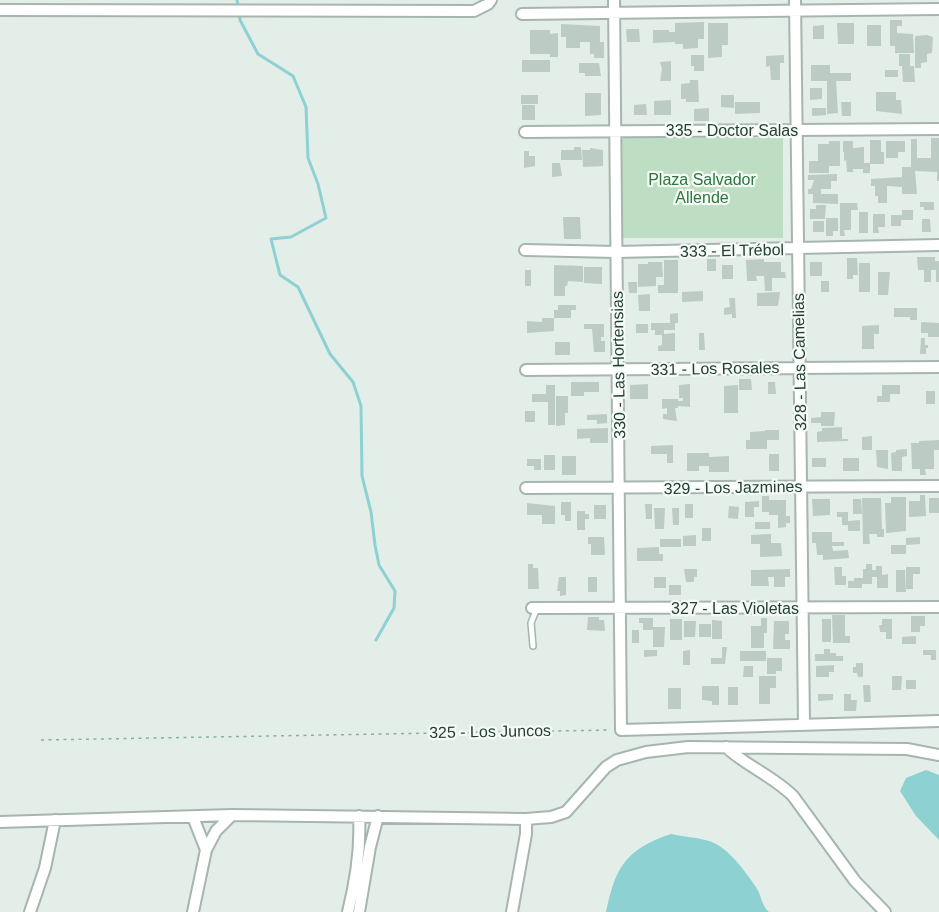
<svg xmlns="http://www.w3.org/2000/svg" width="939" height="912" viewBox="0 0 939 912" font-family="Arial,sans-serif">
<style>
.green{fill:#bddec2}
.water{fill:#8dd1d2}
.lines{fill:none;stroke-linecap:round;stroke-linejoin:round}
.stream{stroke:#8dd1d2;stroke-width:3}
.building{fill:#bccbc4}
.service-casing{stroke:#a6b6ae;stroke-width:8}
.minor-casing{stroke:#a6b6ae;stroke-width:14}
.path{stroke:#85b19d;stroke-width:1.5;stroke-dasharray:3 4.5;stroke-linecap:butt}
.service{stroke:#fff;stroke-width:5}
.minor{stroke:#fff;stroke-width:10}
.labels{text-anchor:middle;stroke-width:4.5;stroke-linejoin:round;paint-order:stroke}
.street-label{font-size:16px;fill:#234034;stroke:#f5faf7}
.park-label{font-size:16px;fill:#2d773f;stroke:#f5faf7}
</style>
<rect width="100%" height="100%" fill="#e4eee8"/>
<!-- green -->
<path class="green" d="M622,138H783V238H621Z"/>
<!-- water -->
<path class="water" d="M926,770L939,775V840L916,816L900,791L906,778Z
M671,834C683,837 697,837 709,841C728,847 745,871 756,887C762,896 761,905 769,912H606C615,867 626,849 671,834Z"/>
<g class="lines">
<!-- stream -->
<path class="stream" d="M237,0L240,20L258,54L293,76L306,107L308,158L318,184L326,218L291,237L271,239L280,275L298,287L330,354L353,382L361,406L362,476L371,512L375,545L379,565L395,591L394,608L376,640"/>
</g>
<!-- building -->
<path class="building" d="M890,20H902V26H897V33L913,34L914,53H895V46H890Z
M704,22V39H698V48L683,49V44H675V42L653,43V30H669V32H675V23Z
M708,23H728V45H722V57L708,58Z
M837,23H854V44H838Z
M561,24L600,26V42H604V58H594V54H590V42H580V48H566V37H561Z
M824,25V39H813V26Z
M867,25H881V46H867Z
M626,29H639L640,42H627Z
M530,30H550V34L558,33V57H550V54H530Z
M927,35L933,37L932,53L927,54V62L921,63V68H915V36Z
M899,54H910V66H914L915,82H903L902,66H899Z
M691,55H704V71H694V66H691Z
M784,55V63H780V80H771L770,66L766,67V56Z
M522,60H550V72H522Z
M671,61V81H660L662,69L660,62Z
M579,63H599L601,76H585V73H579Z
M811,65H830V73H851V81H836L838,113L827,114V81H811Z
M885,70H898V77H885Z
M690,80H698L699,102H686V99H681V84L690,83Z
M810,88H822V99L810,100Z
M876,92H896V100H901L902,114L876,111Z
M585,93H601V115L585,116Z
M521,95H538V104H521Z
M721,95H734V108L721,107Z
M671,100V115H654V101Z
M735,102H760V113L735,114Z
M841,102H851V116H842Z
M646,104L647,115H634V105Z
M522,105H535V120H522Z
M709,108V121H694V109Z
M812,108H826V115L812,116Z
M931,138H939V181H937V172L915,171L917,194H902V187L887,186V203H878V196H875V186H871V179L902,177V167H911V139H917V158H931Z
M870,140H881V152H884V164H870Z
M829,141H840V166H829V173H809V161H818V144H829Z
M843,141H853V148L864,147V163H870V173H863V169H853V172H847L846,160L844,161V152H843Z
M886,141H905V152H898V158H886Z
M574,147H581L582,160H561V150H574Z
M590,148L603,150V166L583,167L582,150H590Z
M524,151H529V156H535V166L524,168Z
M552,163H560L562,176L552,177Z
M837,174V181H831V189H821V194H838V204L813,203V194H808V189H811L814,180H808V175Z
M920,202H934V210H924V207H920Z
M840,203H857L858,210H851V230H844L845,236H840Z
M816,205H826L825,219H810V209H816Z
M902,210H913V220H901V226H891V215H902Z
M859,212H868V233H859Z
M873,214H885V227H878L879,233H873Z
M563,217H580L581,239H564Z
M826,218H838V231H833V236H826Z
M922,219H930L931,232H922Z
M813,221H824V232H813Z
M917,257H935V261H939V282H936V270H931V282H924V270H918Z
M847,258H857L858,275H853V279H847Z
M707,259H716V271H707Z
M764,259V262H781V272H785L786,278H772V291H765L764,276H756L757,281H747L746,260Z
M664,260H678V293H658V285H664Z
M648,262H662L663,277H656V286L638,287V264H648Z
M810,262H822V276H810Z
M859,263H870V292H859Z
M554,265L583,266V282L568,281L567,286H565V296H554Z
M722,265H733V279H722Z
M584,267H602V284L584,283Z
M525,270H531V286H525Z
M878,272H890L888,295H878Z
M821,281H829V292H821Z
M628,282H637V293H629Z
M703,291V301L682,302V292Z
M780,292L778,306H757V293Z
M650,294V311H639L638,295Z
M729,298H735L736,318H732V314L724,315V308L730,307Z
M558,305H576V310H571V318H554V310H558Z
M894,308H917V320H910V317H894Z
M678,313V323H675V330H664V334L675,333V351H658V346L662,345V335H655V330H651V323H670V314Z
M542,318H554V331L527,333V321L542,322Z
M921,322L939,323V337H928V333H921Z
M584,324H604V337H601V341H605V352H594L592,329H584Z
M636,324H648V333H636Z
M879,325V334H874V349H862V326Z
M699,333H704L705,350H699Z
M921,338H925V345H928V348H926V354H920Z
M555,342H570V355H555Z
M739,379H751L752,390H739Z
M571,382H599V392H584V396H571Z
M768,382H775L776,394H768Z
M648,384V399H630V385Z
M690,384V407L678,406V408H675L677,421L663,419V414H667V408L662,409V399H678V401H683V398H679V385Z
M546,385H555V425H548V402H532V394H546Z
M738,385V413H724V386Z
M882,385H900V394H890V402H877V396H882Z
M926,391H935V404H926Z
M556,396H568V413H565V425L556,426Z
M525,411H535V422H525Z
M821,412H835L834,426H821V423H811V418L821,417Z
M607,414V423L597,424V420H587V415Z
M842,427V439H848V441L817,442V432L822,431V428Z
M608,428V443H590V438L577,439V429Z
M765,430H779V440H767V449H746V440H750V432L765,431Z
M872,436V450H862V437Z
M939,440V450H934V469H925L926,475H920V469H912L911,443H919V441Z
M673,445V463H667V454H651V446Z
M907,449V456L902,457V471H892L891,453L896,452V450Z
M876,450H888V469L877,467Z
M687,453H709V457L729,456V472H709V466H699V471H687Z
M769,454H779V471H769Z
M544,455H555V470H544Z
M562,456H576V475H562Z
M812,458H826V467H812Z
M843,458H859V471H843Z
M527,459H541V470H534V466H527Z
M920,495H925L926,516L909,517V501H920Z
M762,496H769V500H786V516H790V523H786V527L778,528V515H769V512H762Z
M891,497H906V531L886,533L885,503H891Z
M862,498H881L882,529H884V537H877V534H869L870,544H863Z
M929,498H939V513H929Z
M812,499H830V515L813,516Z
M853,499H861L862,514H853Z
M759,501V507H754V517H745V502Z
M561,502H571V521H565V515H561Z
M527,503L555,506V524H542V515H527Z
M645,504H652V519H646Z
M685,504H693V518H685Z
M594,505H606V519H594Z
M729,506L739,507L738,519L728,518Z
M654,508H665L664,529H655Z
M672,508H679V525H673Z
M577,511H585V514H589V519H585V530H577Z
M837,512H848V521L860,520V531H848V525H842V517H837Z
M755,522H770V529H755Z
M702,528H711V541H702Z
M812,532H832V542H844V546H832L833,551L848,550L849,558L823,560V555H817L816,543H812Z
M771,534V543H781L782,556L760,557V544H751V535Z
M696,535V546H683V536Z
M588,537H604L605,555H591V544H588Z
M920,537V544L906,545V538Z
M660,539H681V547H660Z
M891,545H906V554H891Z
M659,547V554H663V561H637V548Z
M528,564H533V568H538L539,589H528Z
M866,564H872V570H876V566H882V575L888,574V588H877V577H872V584H862V588H848V581H854V578H863V569H866Z
M834,567H842V576H846V585H835Z
M906,567H920V574H913V589H906Z
M684,569H697V577H694V582H686Z
M790,569V577H785V587H774V577H768L769,586H751V570Z
M896,570H905L906,592H896Z
M559,577H566V595L560,596V591H557Z
M588,577H597V592H588Z
M654,577H666V588H654Z
M669,585H681V595H669Z
M832,615H845V636H850V643H833Z
M911,616H925V626H920V632H911Z
M588,617H599V620H604L605,631L587,630Z
M639,618H653V627H665L664,647H653V630H643V623H639Z
M761,618H767V633H764V648H751V626H761Z
M670,619H682V640H670Z
M822,619H831V642H822Z
M882,619H892V639H886V632H880L879,625H882Z
M712,620L722,621V639H712Z
M684,621H696L695,637H684Z
M774,621H789V634H785V640H790V649H773Z
M699,624H711V637H699Z
M632,630H639V643H632Z
M916,636V644H902V637Z
M722,647H727L725,664H711V658H722Z
M824,649H830V653H836V656H843V661H815V654H824Z
M644,650H657V656L644,657Z
M690,650V665H683V651Z
M923,650H936V660H931V655H923Z
M740,651H766V661H740Z
M767,658H782V671H776V674H767Z
M856,663H863V677H858L857,673H853V667H856Z
M834,665V672H829V677H816V666Z
M744,666H753V677H743Z
M759,676H776V688H770V704H759Z
M892,676H902L901,690H892Z
M906,680H916V689H906Z
M863,685H870L871,702H864Z
M702,686H719V705H712V701L702,700Z
M728,687H738V705H728Z
M668,688H681V709H668Z
M818,694H833V700L818,701Z
M844,694H851V700H857L856,711H844Z"/>
<g class="lines">
<defs>
<path id="service" d="M533,646L531,623L537,608"/>
<path id="minor" d="M614,0L621,730L939,721
M795,0L804,723
M0,10L474,11L488,4L491,0
M522,14L939,9
M525,132L939,129
M525,250L616,252L939,245
M526,370L939,367
M526,488L939,486
M532,608L939,607
M726,747C746,766 773,776 793,796L855,881L885,912
M193,817L206,850L216,831L232,815
M0,822L232,815L526,819L551,817L566,812L606,767L617,760L646,752L688,747L907,749L939,755
M30,912L45,868L55,820
M193,912L206,850
M348,912C356,880 361,850 359,816
M359,912L370,847L378,816
M512,912L526,834V819"/>
</defs>
<!-- service casing -->
<use href="#service" class="service-casing"/>
<!-- minor casing -->
<use href="#minor" class="minor-casing"/>
<!-- path -->
<path class="path" d="M41,740L610,730"/>
<!-- service -->
<use href="#service" class="service"/>
<!-- minor -->
<use href="#minor" class="minor"/>
</g>
<g class="labels">
<!-- street labels -->
<g class="street-label">
<text x="732" y="136">335 - Doctor Salas</text>
<text transform="translate(732 250) rotate(-1)" y="6">333 - El Trébol</text>
<text transform="translate(799 362) rotate(-91)" y="6">328 - Las Camelias</text>
<text transform="translate(618 365) rotate(-91)" y="6">330 - Las Hortensias</text>
<text transform="translate(715 368) rotate(-1)" y="6">331 - Los Rosales</text>
<text transform="translate(733 487) rotate(-1)" y="6">329 - Los Jazmines</text>
<text x="735" y="614">327 - Las Violetas</text>
<text transform="translate(490 731) rotate(-1)" y="6">325 - Los Juncos</text>
</g>
<!-- park labels -->
<g class="park-label">
<text x="702" y="185">Plaza Salvador<tspan x="702" dy="18">Allende</tspan></text>
</g>
</g>
</svg>
